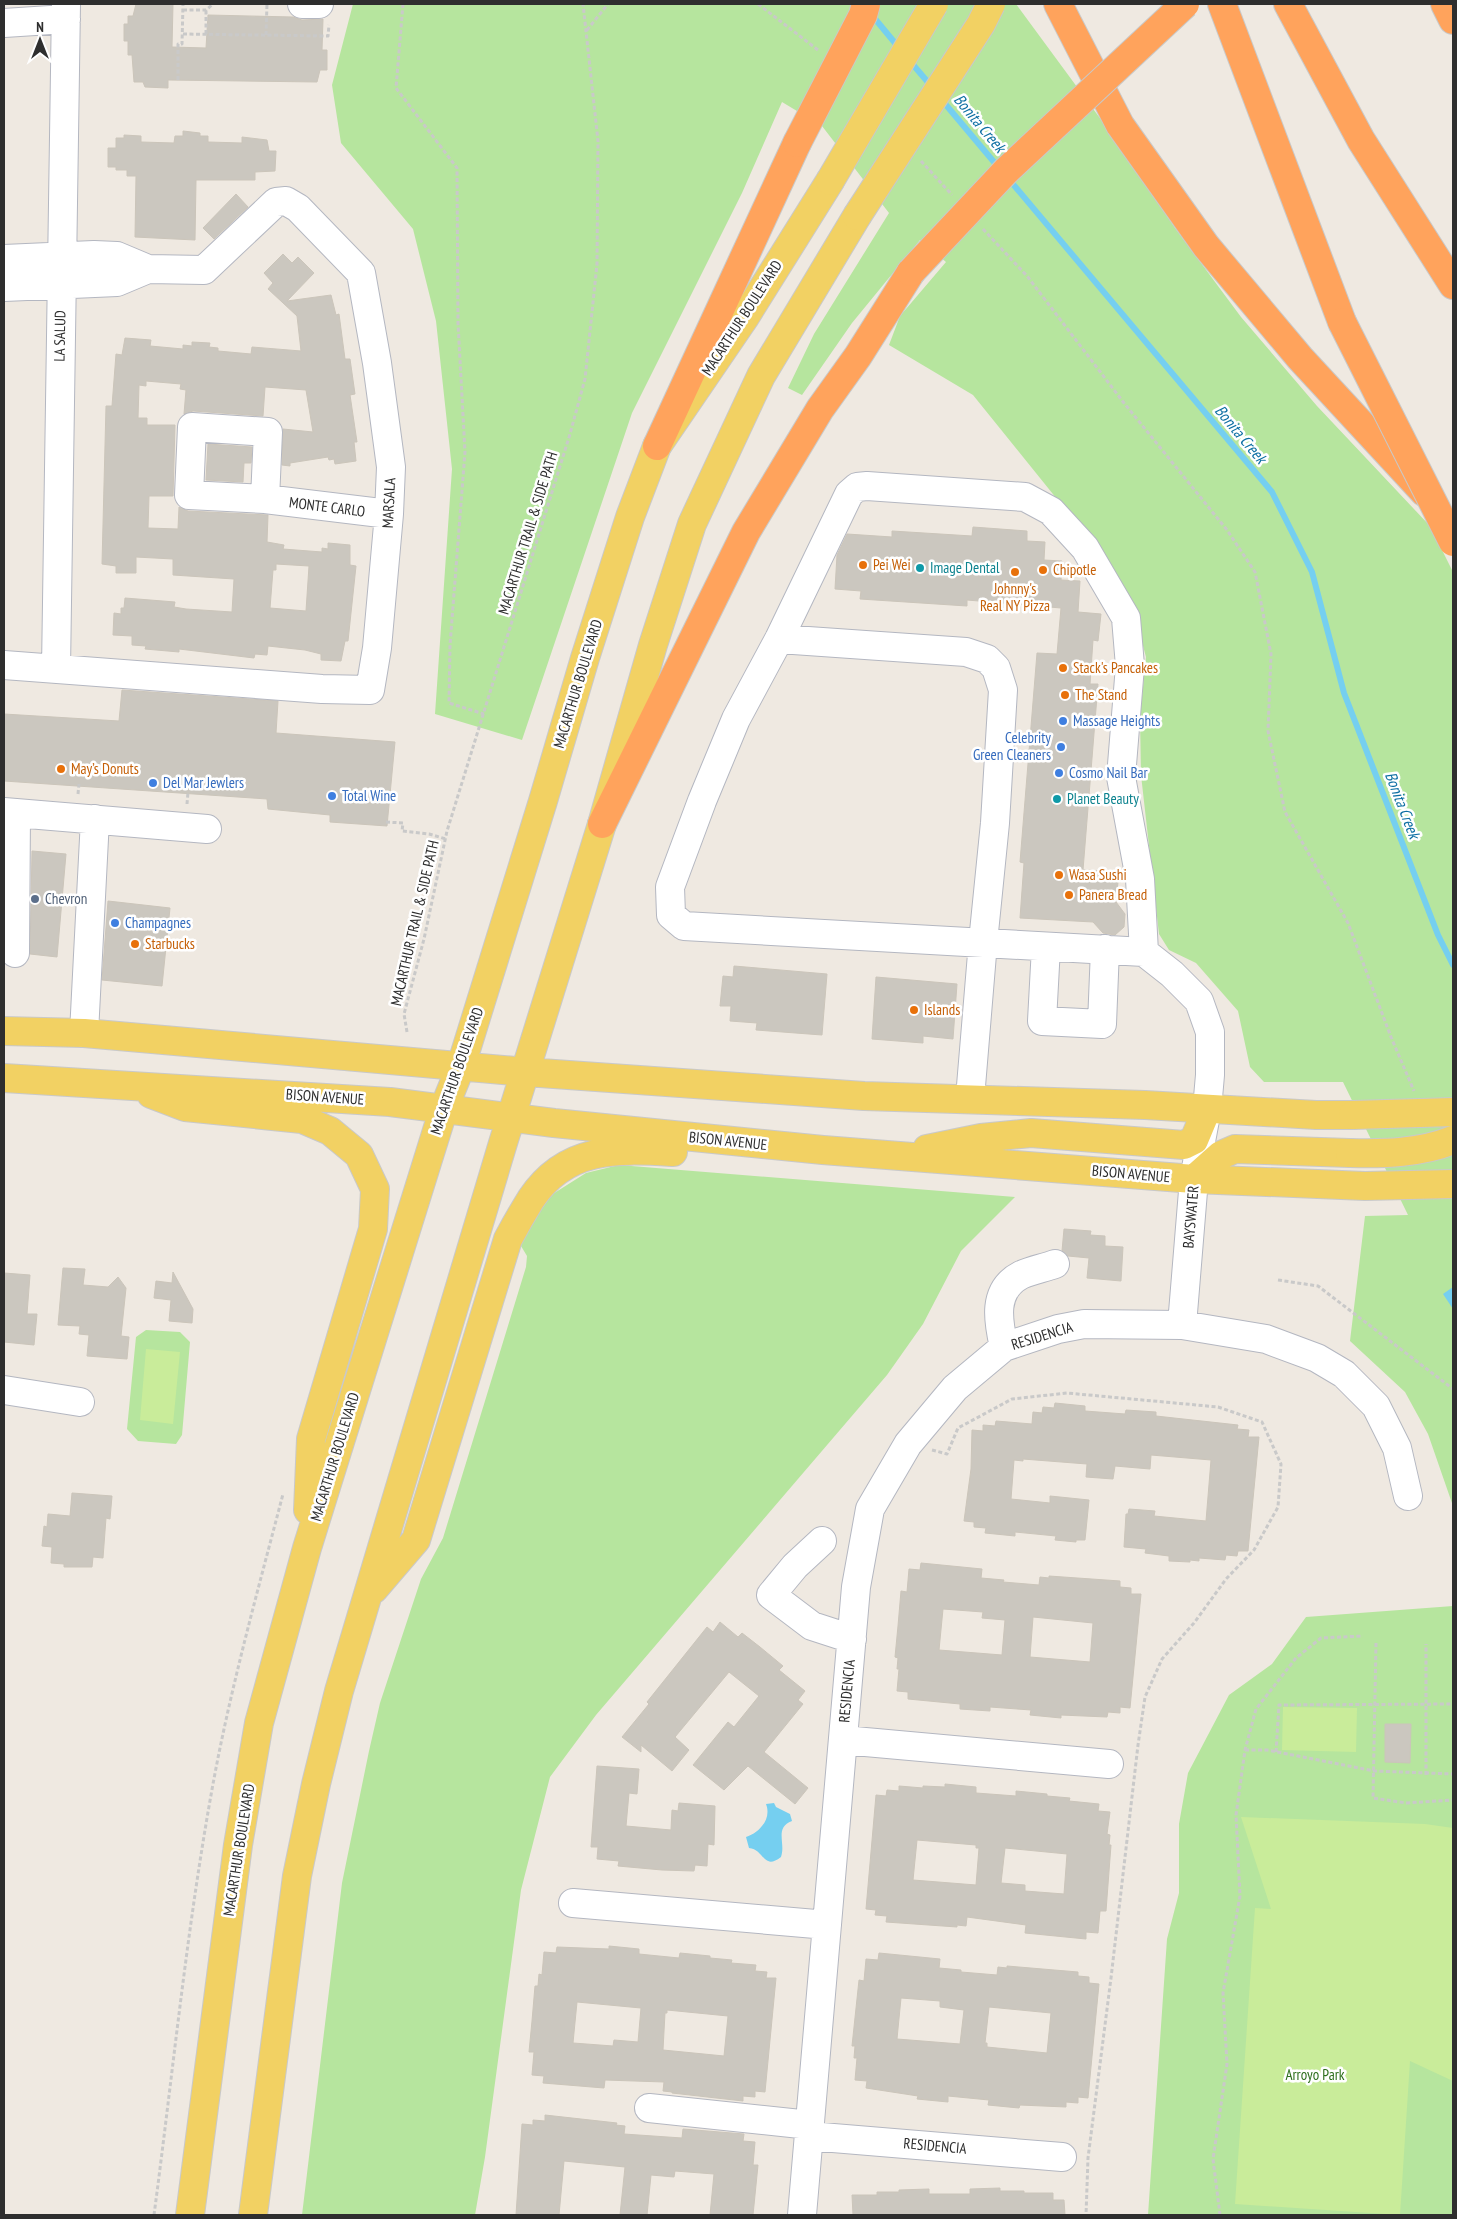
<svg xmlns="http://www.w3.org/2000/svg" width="1457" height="2219" viewBox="0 0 1457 2219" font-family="'PT Sans Narrow',sans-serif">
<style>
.green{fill:#b6e59e}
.pitch{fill:#c9ec9a}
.water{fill:#75cff0}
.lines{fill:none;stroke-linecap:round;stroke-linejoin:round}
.stream{stroke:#75cff0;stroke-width:6}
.building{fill:#cbc7bf;stroke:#cbc5ba;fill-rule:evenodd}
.minor-casing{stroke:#b4b7c1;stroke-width:30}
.major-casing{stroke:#c9c9c9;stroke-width:30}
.highway-casing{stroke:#c9c9c9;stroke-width:30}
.path{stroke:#c9c9c9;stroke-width:3;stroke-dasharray:4 2.5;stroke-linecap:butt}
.minor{stroke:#fff;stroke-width:28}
.major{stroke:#f2d163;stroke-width:28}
.highway{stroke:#ffa35c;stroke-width:28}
.major-bridge-casing{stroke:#c9c9c9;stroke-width:30;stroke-linecap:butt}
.highway-bridge-casing{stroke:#c9c9c9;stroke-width:30;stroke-linecap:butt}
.major-bridge{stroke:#f2d163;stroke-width:28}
.highway-bridge{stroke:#ffa35c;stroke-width:28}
.food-dot{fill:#e8710a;stroke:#fff;stroke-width:2}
.culture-dot{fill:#0f9aa8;stroke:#fff;stroke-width:2}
.shop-dot{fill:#3f7fe0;stroke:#fff;stroke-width:2}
.service-dot{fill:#5c6f8a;stroke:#fff;stroke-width:2}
.labels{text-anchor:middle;stroke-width:5;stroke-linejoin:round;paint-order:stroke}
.street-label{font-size:15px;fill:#2e2e2e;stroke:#fff}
.food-label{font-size:15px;fill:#c56008;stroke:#fff;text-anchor:start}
.culture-label{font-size:15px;fill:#0d838f;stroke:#fff;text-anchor:start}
.shop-label{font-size:15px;fill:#366cbe;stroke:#fff;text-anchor:start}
.service-label{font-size:15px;fill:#4e5e75;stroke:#fff;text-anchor:start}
.park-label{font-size:15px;fill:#2c6e1b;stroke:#fff}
.water-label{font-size:16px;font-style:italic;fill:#0d6fa3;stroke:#fff}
</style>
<rect width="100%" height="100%" fill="#efe9e1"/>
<!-- green -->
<path class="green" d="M353,4H1016L1116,140L1175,228L1241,317L1317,406L1430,526L1453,572V1506L1428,1434L1405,1392L1350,1341L1365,1216L1408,1215L1343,1082H1264L1250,1067L1238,1011L1196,963L1169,950L1159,934L1141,775L1140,717L1146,657L1135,616L1090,540L973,395L889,345L900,316L946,262L920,240L852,323L802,395L788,388L814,334L889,213L822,126L782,102L742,193L632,413L522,740L435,714L452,469L436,321L413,229L341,143L332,85Z
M619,1165L1015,1197L961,1251L923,1324L887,1375L596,1715L550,1777L521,1890L485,2157L475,2215H302L342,1883L369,1751L380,1703L421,1579L443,1538L526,1267L527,1256L521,1246L531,1220L548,1197L586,1173Z
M146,1330L180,1332L190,1342L182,1435L176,1444L138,1441L127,1429L136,1337Z
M1453,1606V2215H1148L1167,1939L1179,1893V1824L1188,1773L1229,1695L1272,1664L1306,1617Z"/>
<!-- pitch -->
<path class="pitch" d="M146,1349L180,1352L173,1424L140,1420Z
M1283,1707L1357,1708L1356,1752L1282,1750Z
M1241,1817L1425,1824L1453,1828V2081L1410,2061L1400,2215L1235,2204L1255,1908L1271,1909Z"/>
<!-- water -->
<path class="water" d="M1453,1287V1309L1443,1294Z
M774,1803L776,1807L790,1814L792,1821C774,1828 786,1843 781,1857C763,1871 764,1849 749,1848L746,1837C759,1833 772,1819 766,1804Z"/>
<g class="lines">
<!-- stream -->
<path class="stream" d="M871,14L900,49
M909,60L932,87
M941,99L999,168
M1007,177L1272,492L1312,572L1344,693L1438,935L1453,965"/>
</g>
<!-- building -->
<path class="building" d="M136,4H173L172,47L206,48L208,15L293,17L302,20L323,19L322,50H327V70H320L317,82L168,80V88L145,87L143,82H134L132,55H128V41H124V24H128V16H133Z
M183,131L200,133V136H208V142L242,143V137L267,140L269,151H276L275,171L255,172V180H196L195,240L135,237L136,176H127V170H116V167H108V148H116V138H124V135L141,136V142L174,143L175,136H183Z
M236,194L248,207L214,239L203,228Z
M283,254L292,263L298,257L314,273L287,301L331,295L336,315L339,314L345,359H350L355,394L350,395L357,442H354L356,461L335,464L334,459L329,460L328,457L290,463V466L282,465L283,429L313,432L306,390L265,387L263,416L193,411L184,414L186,390L180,389L181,384L146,381V386L139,385L138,418H147V425H175L173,496H149L148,528L178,529L179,507L188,511L268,515L267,542L284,545L283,549L322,552V548L328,549V543L350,545V565L356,566L348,641H345L341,661L321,660V654L305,650L268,646L267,655L255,654L254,658L179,649V652L145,649L146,646L132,645V636L113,635L114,613L121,614V608H124L125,598L175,602L174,607L186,609L232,612L234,579L173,575V559L136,557V573H116V566L102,564L106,406H112L116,354L122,355L125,338L151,340L150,346L183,349V345L192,346V342L210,343L209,347L218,348V351L251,354L252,347L301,351L297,316L268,289L273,283L264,273ZM276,564L309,566L306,611L270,608L273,570H276Z
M208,444L252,447L251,463H244L243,482L206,480Z
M973,527L1027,531V541L1045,542L1044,560L1062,561L1061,580L1080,581L1078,612L1101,614L1098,641L1093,640L1090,684H1098L1083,870L1119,872L1116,902L1125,914L1124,927L1115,935L1103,933L1093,922L1020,918L1024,863L1020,862L1037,653L1057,654L1061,608L967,600V606L860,599L861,591L835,589L837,555L847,534L892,537V531L972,536Z
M122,690L278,701L276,733L395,742L387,826L330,822V815L268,809L267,799L4,781V714L119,721Z
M32,851L66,854L57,957L30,954Z
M108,901L170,908L162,986L102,980Z
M734,966L827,974L822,1035L756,1030L757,1023L730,1021L731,1006H720L723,976L733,977Z
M876,977L957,984L953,1039L923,1036V1043L872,1039Z
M1064,1229L1091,1231L1090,1235L1105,1236V1246L1123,1247L1121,1281L1087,1278L1089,1258L1068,1256L1062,1251Z
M63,1268L85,1269L83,1285L108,1287L118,1277L126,1288L121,1336L129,1337L127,1359L87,1356L89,1335L79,1334L80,1326L58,1325Z
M173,1272L193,1309L192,1323L169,1321L171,1300L154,1298L156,1281L172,1283Z
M4,1273L30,1275L27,1314H37L34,1345L4,1342Z
M1055,1403L1085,1406V1411L1125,1414L1126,1410L1156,1412V1416L1238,1425L1237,1429L1249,1430L1248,1437H1259L1248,1551H1238L1237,1556L1226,1555L1225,1560L1199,1558V1561L1190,1560V1562L1169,1561V1556L1145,1553L1146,1549L1124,1547L1126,1514H1128L1129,1509L1155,1511L1154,1516L1206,1521L1211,1460L1151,1455L1150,1469L1115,1466L1113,1479L1086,1477L1087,1464L1023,1459V1461L1014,1460L1011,1499L1050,1503V1496L1089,1500L1085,1540H1076V1542L1055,1540L1056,1536L1015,1532V1536L985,1533L986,1528L974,1527V1522L964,1521L971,1469L972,1430L983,1431V1425L995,1426L996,1421L1032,1424L1033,1412L1042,1413L1043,1407L1054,1408Z
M72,1493L112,1496L110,1519L106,1518L103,1558L93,1557L92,1567H64V1564L51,1563L52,1547L42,1546L44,1526L47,1527L48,1514L70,1516Z
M921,1563L982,1569L981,1578L1004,1580L1003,1582L1039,1585L1040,1577L1049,1578V1576L1120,1581V1587L1131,1588V1594H1141L1130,1708L1120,1707V1713L1108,1712L1107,1717L1061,1715V1718L1030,1715L1031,1710L990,1707V1711L960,1709V1704L908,1699V1692L897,1691L899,1669H897L898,1658L895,1657L898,1626L901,1591L907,1592L909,1569L920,1570ZM943,1609L983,1612L982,1618L1005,1620L1002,1655L939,1650ZM1033,1617L1093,1623L1090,1662L1030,1657Z
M720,1622L738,1637L742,1633L760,1647L783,1666L779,1670L805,1691L798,1700L803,1704L764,1752L808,1788L795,1804L748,1766L724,1790L693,1765L728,1722L734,1727L759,1696L729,1672L675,1737L689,1750L672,1771L641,1745V1752L622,1737L649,1704L647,1702L707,1627L713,1632Z
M1385,1724H1411L1410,1763L1385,1762Z
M597,1766L639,1769L637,1794L629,1793L626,1826L671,1830L672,1810L678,1811L679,1803L715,1806L714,1845L708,1844L707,1866L695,1865L694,1871L662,1870L618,1866L619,1861L597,1859L598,1847H591Z
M945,1784L976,1787V1793L1016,1796V1791L1047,1794V1796L1070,1798L1069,1801L1099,1804L1098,1811L1110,1812L1107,1834L1110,1835L1109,1845H1111L1106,1911H1100L1098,1933L1086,1932V1939L1025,1933L1026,1925L967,1917L966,1926L957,1925V1927L886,1922L887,1916L875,1915L876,1910L866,1909L876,1795L886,1796L887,1790L899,1791V1786L923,1788V1786L945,1787ZM917,1840L976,1845V1848H979L976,1885L913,1880ZM1005,1848L1067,1854L1064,1894L1025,1891V1885L1001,1883Z
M609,1946L639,1949V1954L679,1958L680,1953L710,1956V1958L732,1960L731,1963L756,1965L755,1971L767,1972L766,1978H776L765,2092L755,2091V2097L743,2096V2101L672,2093V2092L663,2091L664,2082L605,2080L604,2088L543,2083L544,2076L532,2075L534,2052H529L532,2021L535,1986H538L539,1974L542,1975L544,1952L556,1953L557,1947L609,1949ZM577,2002L641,2008L638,2042L614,2040L613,2046L573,2043ZM667,2010L728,2016L724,2056L663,2050L665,2013H667Z
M879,1953L940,1959L939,1968L961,1970V1972L997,1975L998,1967L1007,1968V1966L1078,1972V1976L1089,1977V1983L1099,1984L1088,2098L1078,2097V2103L1066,2102V2107L1020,2105L1019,2108L988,2105L989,2100L948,2096V2102L917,2099L918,2096L866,2088L867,2081L855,2080L857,2058H854L855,2046H852L859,1980L864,1981L866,1959L878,1960ZM901,1998L940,2001V2007L964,2010L960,2044L897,2039ZM989,2007L1051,2013L1047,2053L987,2047V2043H985Z
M545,2115L617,2123L616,2125L625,2126L624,2134L682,2138L683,2129L744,2134L743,2141L755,2142L753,2165H758L753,2215H710L714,2174L675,2171L674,2177L651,2175L647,2215H620L625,2167L564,2161L559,2215H516L522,2124L533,2125V2120L545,2121Z
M1000,2188V2191H1024V2193H1053V2200H1064L1065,2215H853L852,2195H877V2192H899V2190L929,2189V2194H970V2189Z"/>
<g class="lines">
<defs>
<path id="minor" d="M302,4H319
M4,23L66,19
M4,259L94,255L117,256L148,269L204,270L276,202L286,201L298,208L361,273L377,363L391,467L389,514L377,648L370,690L322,689L4,665
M4,287L117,282L148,269
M265,499L268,432L192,427L189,495L265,499L389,514
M779,639L966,652L987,659L996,668L1003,690L995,823L983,942L970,1098
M56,669L66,4
M4,812L207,829
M1046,947L1042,1021L1102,1024L1105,949
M1144,952L684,926L671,915L670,887L702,801L736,719L779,639L849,494L857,487L867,486L1025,497L1051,511L1085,548L1126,618L1130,666L1121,777L1140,879L1144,952L1172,974L1199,1001L1210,1032V1075L1207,1109L1194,1179L1182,1325
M15,953L16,813
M84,1033L95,819
M1004,1347C998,1321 992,1290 1021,1275C1031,1270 1044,1268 1055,1264
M4,1390L80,1402
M822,1541L795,1566L771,1595L812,1626L852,1639
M843,1740L1109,1764
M573,1903L827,1925
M649,2108L810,2125
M809,2136L1062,2157
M802,2215L856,1587L870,1509L908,1444L955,1388L1004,1347L1058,1329L1084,1324L1182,1325L1266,1339L1317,1358L1344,1374L1376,1406L1397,1448L1408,1496"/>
<path id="major" d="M4,1031L84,1033L526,1072L864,1096L1145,1105L1316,1115H1353
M4,1078L390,1102L554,1123L823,1150L1194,1179L1365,1186L1453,1184
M151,1094L185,1107L302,1119L330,1131L359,1155L375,1189L373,1229L311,1439L308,1510
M927,1149L981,1138L1031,1133L1184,1145L1194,1140L1207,1109
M1194,1179L1221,1155L1235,1149L1350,1153
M374,1589L416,1540L508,1239C515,1226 523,1212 531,1199C566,1146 617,1149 673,1152
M190,2215L238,1845L259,1723L307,1548L444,1108L461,1066L543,801L585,658L630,517L657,446L745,317L830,181
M253,2215L297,1876L316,1784L339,1691L503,1143L602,824L653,645L692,524L761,376L857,216"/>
<path id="highway" d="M1058,4L1120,125L1206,246L1300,358L1424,492
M1222,4L1342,322
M1288,4L1361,140L1453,285
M1445,4L1453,20
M657,446L797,143
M602,824L746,532L820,409L858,356L911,272"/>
</defs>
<!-- minor casing -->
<use href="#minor" class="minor-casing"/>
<!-- major casing -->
<use href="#major" class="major-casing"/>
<!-- highway casing -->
<use href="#highway" class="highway-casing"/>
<!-- path -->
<path class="path" d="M403,4L396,88L457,168L458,323L465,452L450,645L449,703L484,714
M758,4L818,50
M183,10H206L213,4
M587,30L608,4
M183,34L328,36L329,25
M206,34V10
M266,35L267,4
M178,80V44H182L183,4
M921,161L952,195
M983,229L1027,276L1124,403L1227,530L1255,572L1271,654L1268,731L1285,812L1348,923L1391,1037L1414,1091
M78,794L79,784
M187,804L188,792
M386,822L403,823L402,831L429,834L446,839
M407,1032L404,1014L424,939L447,831L570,434L585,379L597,264L598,141L583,4
M1278,1280L1318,1286L1453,1389
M932,1450L947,1454L958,1428L1012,1399L1067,1393L1218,1407L1262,1422L1281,1464L1278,1507L1254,1550L1226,1579L1194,1623L1162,1659L1145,1697L1138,1745L1111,1978L1088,2158L1086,2215
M1376,1643L1373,1798L1406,1803L1453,1800
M1245,1750H1267L1374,1771L1453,1774
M1276,1752L1279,1705L1453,1704
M1426,1775V1644
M154,2215C173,2072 187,1926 213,1784C231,1686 258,1590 283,1494
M1220,2215L1213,2159L1227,2064L1223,1993L1240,1896L1236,1815L1245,1750L1256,1709L1296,1658L1321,1638L1363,1636"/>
<!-- minor -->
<use href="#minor" class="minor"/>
<!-- major -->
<use href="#major" class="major"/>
<!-- highway -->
<use href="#highway" class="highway"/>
<defs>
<path id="major-bridge" d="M830,181L934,4
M857,216L981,24L991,4
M1353,1115L1453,1112
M1350,1153C1384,1154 1421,1153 1453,1140"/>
<path id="highway-bridge" d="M797,143L863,15L866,4
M911,272L1006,171L1185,4
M1342,322L1453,542"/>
</defs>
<!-- major-bridge casing -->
<use href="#major-bridge" class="major-bridge-casing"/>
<!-- highway-bridge casing -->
<use href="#highway-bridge" class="highway-bridge-casing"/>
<!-- major-bridge -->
<use href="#major-bridge" class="major-bridge"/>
<!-- highway-bridge -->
<use href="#highway-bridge" class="highway-bridge"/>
</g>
<!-- markers -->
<g class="food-dot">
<circle cx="863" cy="565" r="5"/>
<circle cx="1043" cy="570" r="5"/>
<circle cx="1015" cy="572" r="5"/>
<circle cx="1063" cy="668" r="5"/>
<circle cx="1065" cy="695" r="5"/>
<circle cx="61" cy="769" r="5"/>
<circle cx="1059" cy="875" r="5"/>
<circle cx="1069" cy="895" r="5"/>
<circle cx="135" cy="944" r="5"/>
<circle cx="914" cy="1010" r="5"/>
</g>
<g class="culture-dot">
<circle cx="920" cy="568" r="5"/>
<circle cx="1057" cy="799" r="5"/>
</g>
<g class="shop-dot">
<circle cx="1063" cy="721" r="5"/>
<circle cx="1061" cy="747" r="5"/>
<circle cx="1059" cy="773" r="5"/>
<circle cx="153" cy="783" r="5"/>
<circle cx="332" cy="796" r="5"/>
<circle cx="115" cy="923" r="5"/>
</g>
<circle class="service-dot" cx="35" cy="899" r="5"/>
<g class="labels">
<!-- street labels -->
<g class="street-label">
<text transform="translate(742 318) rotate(-57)" y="5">MACARTHUR BOULEVARD</text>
<text transform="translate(60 336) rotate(-89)" y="5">LA SALUD</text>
<text transform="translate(389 503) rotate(-87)" y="5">MARSALA</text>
<text transform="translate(327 507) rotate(7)" y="5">MONTE CARLO</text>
<text transform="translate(528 533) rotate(-73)" y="5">MACARTHUR TRAIL &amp; SIDE PATH</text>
<text transform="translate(578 684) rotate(-73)" y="5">MACARTHUR BOULEVARD</text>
<text transform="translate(415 923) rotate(-77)" y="5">MACARTHUR TRAIL &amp; SIDE PATH</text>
<text transform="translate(457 1071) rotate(-71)" y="5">MACARTHUR BOULEVARD</text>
<text transform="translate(325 1097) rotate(4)" y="5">BISON AVENUE</text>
<text transform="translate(728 1141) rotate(6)" y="5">BISON AVENUE</text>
<text transform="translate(1131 1174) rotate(5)" y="5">BISON AVENUE</text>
<text transform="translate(1191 1217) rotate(-85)" y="5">BAYSWATER</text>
<text transform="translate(1042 1336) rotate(-17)" y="5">RESIDENCIA</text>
<text transform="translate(335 1457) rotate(-73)" y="5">MACARTHUR BOULEVARD</text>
<text transform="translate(847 1691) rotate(-85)" y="5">RESIDENCIA</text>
<text transform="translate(239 1850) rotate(-81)" y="5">MACARTHUR BOULEVARD</text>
<text transform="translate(935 2146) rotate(5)" y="5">RESIDENCIA</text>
</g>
<!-- food labels -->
<g class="food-label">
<text x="873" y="570">Pei Wei</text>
<text x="1053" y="575">Chipotle</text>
<text x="1015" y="594" text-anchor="middle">Johnny's<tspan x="1015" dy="17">Real NY Pizza</tspan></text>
<text x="1073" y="673">Stack's Pancakes</text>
<text x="1075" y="700">The Stand</text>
<text x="71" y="774">May’s Donuts</text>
<text x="1069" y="880">Wasa Sushi</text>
<text x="1079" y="900">Panera Bread</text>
<text x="145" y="949">Starbucks</text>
<text x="924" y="1015">Islands</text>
</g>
<!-- culture labels -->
<g class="culture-label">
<text x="930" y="573">Image Dental</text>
<text x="1067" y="804">Planet Beauty</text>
</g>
<!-- shop labels -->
<g class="shop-label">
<text x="1073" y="726">Massage Heights</text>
<text x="1051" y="743" text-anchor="end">Celebrity<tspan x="1051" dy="17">Green Cleaners</tspan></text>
<text x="1069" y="778">Cosmo Nail Bar</text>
<text x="163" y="788">Del Mar Jewlers</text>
<text x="342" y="801">Total Wine</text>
<text x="125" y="928">Champagnes</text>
</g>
<!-- service labels -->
<g class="service-label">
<text x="45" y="904">Chevron</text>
</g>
<!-- park labels -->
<g class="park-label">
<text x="1315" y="2080">Arroyo Park</text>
</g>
<!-- water labels -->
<g class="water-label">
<text transform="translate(980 123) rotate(50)" y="6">Bonita Creek</text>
<text transform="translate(1241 434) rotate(50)" y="6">Bonita Creek</text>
<text transform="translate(1403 805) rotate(69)" y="6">Bonita Creek</text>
</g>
</g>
<!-- border -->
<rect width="1457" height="2219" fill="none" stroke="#2e2e2e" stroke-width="10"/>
<!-- north arrow -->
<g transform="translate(40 40)" stroke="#ffffff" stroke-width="4" paint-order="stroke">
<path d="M0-4L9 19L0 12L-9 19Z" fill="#2e2e2e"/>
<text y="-8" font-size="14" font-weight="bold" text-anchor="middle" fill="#2e2e2e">N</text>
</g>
</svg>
